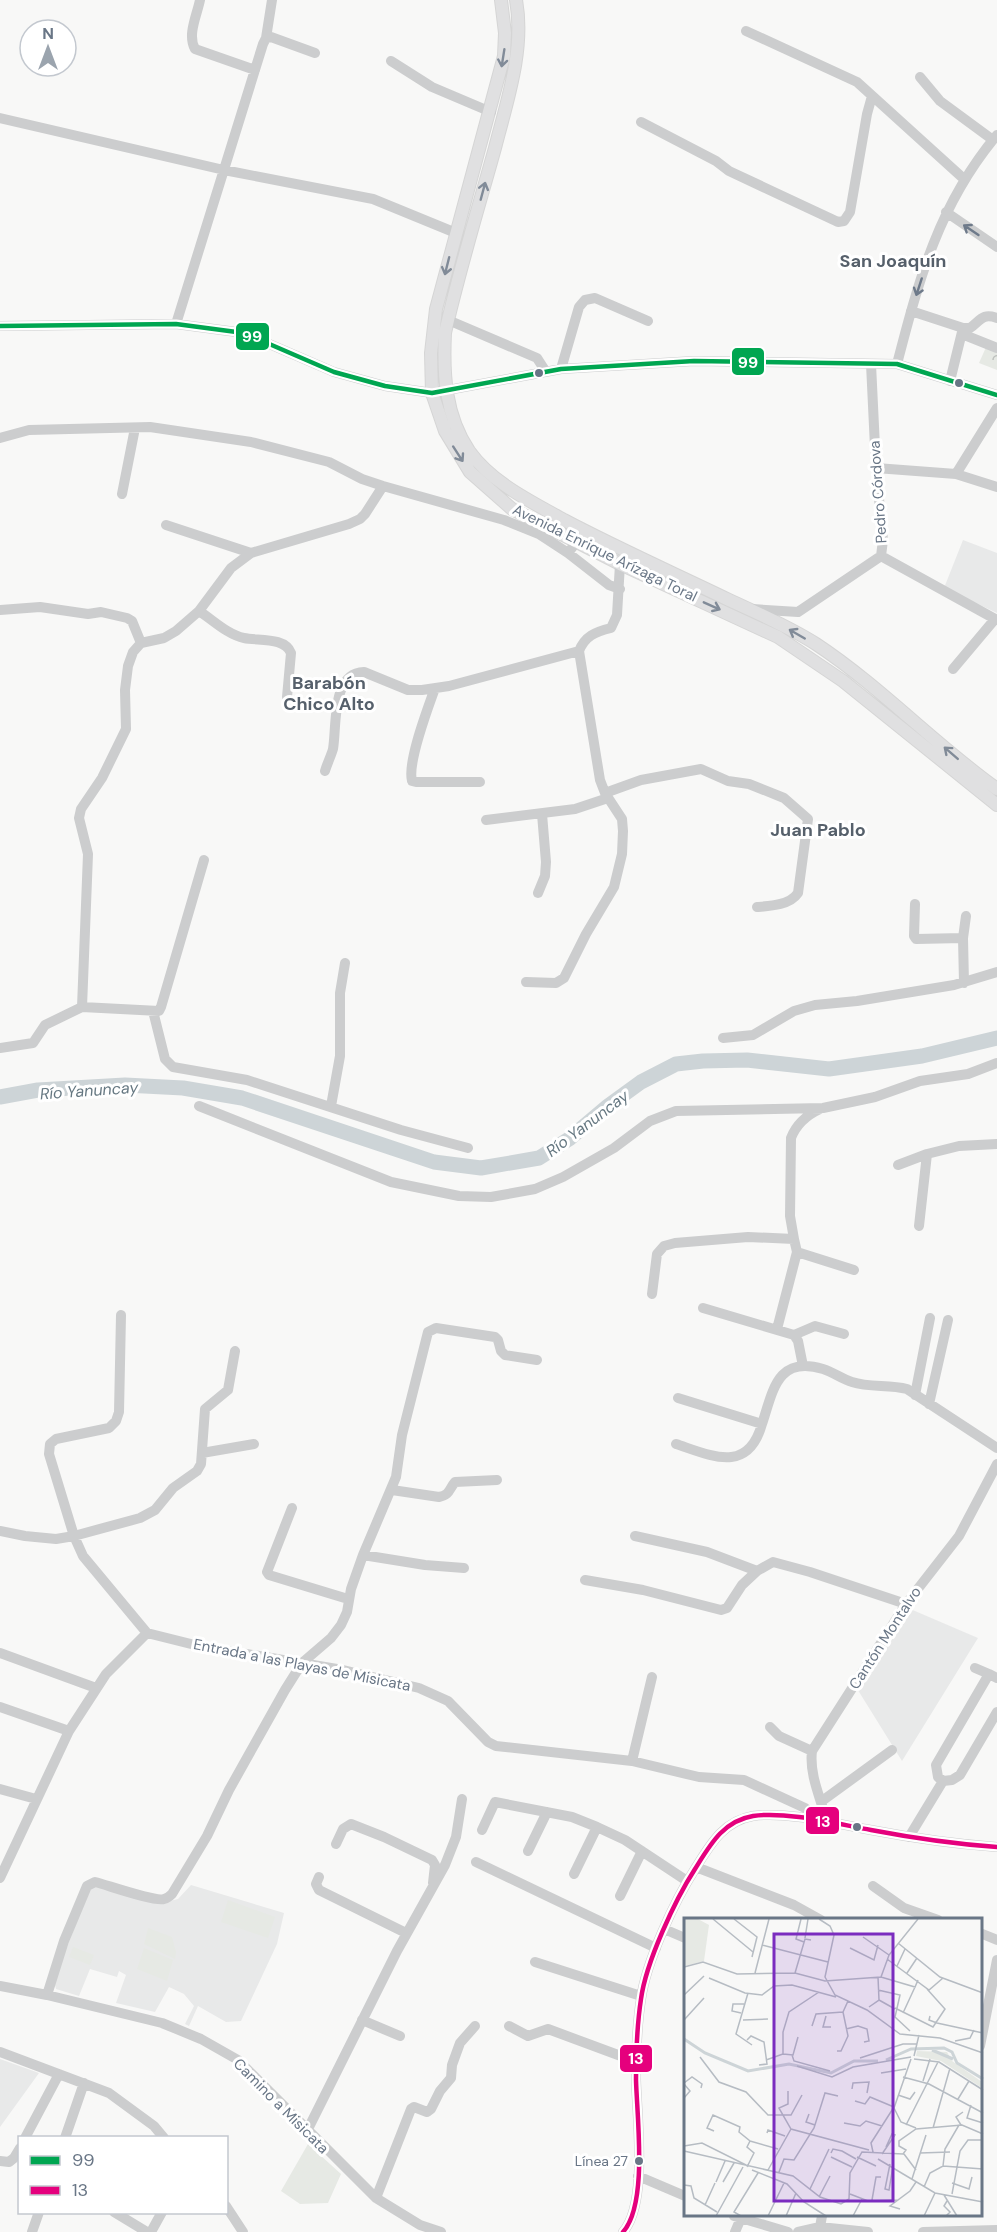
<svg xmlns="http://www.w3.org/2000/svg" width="997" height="2232" viewBox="0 0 997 2232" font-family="'DM Sans',sans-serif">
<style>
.built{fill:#e8e9e9}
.grass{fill:#e6e9e4}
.park{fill:url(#park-crowns)}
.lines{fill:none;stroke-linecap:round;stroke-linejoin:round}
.river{stroke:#cdd4d7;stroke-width:15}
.major-casing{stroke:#d5d5d5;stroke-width:14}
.minor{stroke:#cccdce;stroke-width:10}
.major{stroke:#e0e0e1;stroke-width:12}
.bus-1-casing{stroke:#fff;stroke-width:9}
.bus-2-casing{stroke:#fff;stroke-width:9}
.bus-1{stroke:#00a651;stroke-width:4.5}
.bus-2{stroke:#e5007d;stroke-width:4.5}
.oneway{stroke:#818b98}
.oneway2{stroke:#6e7a8a}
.bus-dot{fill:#697686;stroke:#fff;stroke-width:2}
.labels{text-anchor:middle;stroke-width:6;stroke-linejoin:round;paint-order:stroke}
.bus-label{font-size:14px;fill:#697686;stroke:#fff;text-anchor:end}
.street-label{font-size:15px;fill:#697686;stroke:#fff}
.water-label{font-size:16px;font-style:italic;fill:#657781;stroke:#fff}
.quarter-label{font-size:18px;font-weight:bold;fill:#56606b;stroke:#fff}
.inset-river{fill:none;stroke:#cdd4d7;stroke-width:3}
.inset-road{fill:none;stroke:#b6bcc3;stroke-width:1.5}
.view{fill:#7b2cbf;fill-opacity:0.15;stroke:#7b2cbf;stroke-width:3}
.inset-edge{fill:none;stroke:#697686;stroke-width:3}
.line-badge{stroke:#fff;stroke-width:2}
.badge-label{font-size:16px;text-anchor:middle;font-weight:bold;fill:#fff}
</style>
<defs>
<pattern id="park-crowns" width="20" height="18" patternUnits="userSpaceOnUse" patternTransform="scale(1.5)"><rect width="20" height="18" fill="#e6e9e4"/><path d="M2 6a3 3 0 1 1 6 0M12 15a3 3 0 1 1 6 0" fill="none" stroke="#bec1be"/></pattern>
</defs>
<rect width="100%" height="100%" fill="#f8f8f7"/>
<!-- built -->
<path class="built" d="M963,540L997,553V613L944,588Z
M908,1608L978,1638L902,1761L856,1687Z
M94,1885L158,1904L178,1899L191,1885L284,1913L277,1944L241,2021L226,2022L198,2006L189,2026L185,2024L194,2006L184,1994L169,1987L155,2012L116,2003L126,1975L119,1971L117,1977L90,1969L79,1996L56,1989L54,1981L89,1890Z
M0,2059L39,2073L0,2127Z"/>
<!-- grass -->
<path class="grass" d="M228,1900L275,1917L268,1938L221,1922Z
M148,1928L172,1937L176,1952L175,1959L144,1944Z
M73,1947L94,1955L90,1965L69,1957Z
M144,1948L173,1960L167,1981L137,1969Z
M308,2144L341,2174L328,2203L300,2204L281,2191Z"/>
<!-- park -->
<path class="park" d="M987,345L997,349V370L979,363Z"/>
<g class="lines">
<!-- river -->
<path class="river" d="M0,1097L38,1090L125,1085L183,1088L242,1098L434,1162L481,1168L539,1158L569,1139L608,1106L641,1082L676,1064L703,1061L747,1060L829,1069L922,1056L997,1038"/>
<defs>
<path id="major" d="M501,0L505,33L504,56L436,309L431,353L432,393L445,431L470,472L512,509L620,564L778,637L843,681L997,805
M516,0C525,49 507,101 495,148C478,209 459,271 445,333C443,374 445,415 469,451C492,483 530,501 564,520C617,548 673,573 727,599C757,613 788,626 816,644C881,687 934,744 997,789"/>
</defs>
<!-- major casing -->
<use href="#major" class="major-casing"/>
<!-- minor -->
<path class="minor" d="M200,0C197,15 187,35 195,49L255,70
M746,31L857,82L964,179
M266,38L272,0
M391,61L432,87L491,112
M920,77L940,101L993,140
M0,118L224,170L373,199L456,233
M641,122L716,161L729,171L838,222L844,221L850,212L867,114L872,96
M946,212L997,247
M911,311L963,328L950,381
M448,320L537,358L546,372
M176,324L263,44L266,38L271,37L315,53
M0,326L176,324L244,333L334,372L385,386L432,393L561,369L694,361L897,364L997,395
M963,328H970C981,320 982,313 997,318
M962,334L997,348
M897,364C919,279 939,204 997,135
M561,369L579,307L585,300L595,298L648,321
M0,438L29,430L150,427L251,442L329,462L362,479L383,486L504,520L539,534L568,553L585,531
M876,468L956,474L997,487
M956,474L997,408
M122,494L135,428
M166,525L251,553
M568,553L609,585L620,589
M881,556L997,620
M752,609L798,612L881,556L883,540L876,468L871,364
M0,610L40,607L88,614L101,612L127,618L132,621L141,643
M199,611C213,620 228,635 244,638C259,641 285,637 291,653L287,697
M953,669L995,619
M435,688C428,708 407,762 412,781L416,782H480
M325,771C327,764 331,756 333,749C337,726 331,673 364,672L408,690H422L449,686L579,651
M605,793L641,780L701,769L728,781L749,784L784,798L808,819L798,893C790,905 771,906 757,907
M486,820L575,809L608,798
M538,893L545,876L546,862L542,814
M915,904L914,936L916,939L963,938
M526,982L556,983L564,978L586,934L614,887L622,854L623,831L622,819L605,793L600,780L579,651C585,636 595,632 611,628L617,615L620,564
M964,983L963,938L966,916
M82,1007L159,1011L161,1007L204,860
M153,1011L165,1059L173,1067L247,1080L401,1130L468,1148
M723,1038L753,1035L794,1011L815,1005L857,1001L954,985L997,972
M0,1048L33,1043L45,1025L82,1007L88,854L79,818L81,809L102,778L126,729L125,690L128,666L133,652L141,643L164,638L176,631L199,611L231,568L251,553L349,524L360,519L365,514L383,486
M199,1106L391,1182L459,1196L491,1197L535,1189L563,1177L614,1148L650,1121L676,1111L823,1108L875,1097L920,1081L968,1074L997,1063
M331,1106L340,1056V993L345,963
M898,1165L927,1154L959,1146L997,1144
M919,1226L927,1154
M794,1239L790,1216L791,1138C796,1125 807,1115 820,1109
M797,1252L854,1270
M652,1294L657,1254L664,1246L675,1243L748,1237L794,1239L797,1252L777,1329
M703,1308L794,1335L798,1341L803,1366
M121,1315L119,1412L116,1421L109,1428L56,1439L50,1444L49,1454L74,1536L83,1556L147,1633L199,1646L343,1670L419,1688L448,1701L488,1742L496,1746L632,1761L699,1777L744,1780L805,1808L820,1821
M794,1335L815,1326L844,1334
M915,1395L930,1318
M678,1398L762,1424C773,1391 777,1355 823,1369C833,1372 842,1379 852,1382C870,1388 889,1384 907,1389L997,1448
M929,1404L948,1320
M676,1444C712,1456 748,1474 762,1424
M202,1453L254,1444
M392,1490L439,1497C450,1495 449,1489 455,1482L497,1480
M292,1508L267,1572L269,1575L348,1599
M0,1531L25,1536L56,1539L74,1536L140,1518L155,1510L173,1488L197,1471L201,1464L205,1409L228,1390L235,1351
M635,1536L707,1552L757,1571
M363,1555L425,1565L464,1568
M585,1580L643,1590L721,1610L727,1608L742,1585L757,1571L773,1562L810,1572L906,1604
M0,1653L96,1688
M975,1668L989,1674
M0,1707L69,1731
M770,1727L779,1736L812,1751
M632,1761L652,1677
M943,1781L938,1777L936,1765L989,1674L997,1678
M943,1781L952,1780L960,1775L997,1712
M0,1789L36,1799
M822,1801L892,1750
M827,1822C821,1799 809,1775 812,1751L906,1604L959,1536L997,1464
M482,1830L495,1802L572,1817L597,1827L625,1840L687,1881
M909,1837L943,1781
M336,1844L343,1829L351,1824L384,1837L432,1860L435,1865L433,1883
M528,1851L547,1812
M476,1862L656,1948
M696,1867L794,1905L821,1920
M574,1874L597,1827
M319,1877L316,1884L319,1890L406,1933
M0,1878L69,1731L106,1674L147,1633
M873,1886L904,1908L938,1920
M620,1896L642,1851
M664,1929L685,1938
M980,1933L997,1940
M535,1962L641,1996
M0,1986L47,1995L162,2023L201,2039L238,2060L376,2198L420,2225L441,2232
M47,1995L64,1941L87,1886L95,1882C107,1885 155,1902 164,1899C168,1898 170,1896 172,1894L207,1836L229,1790L285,1690L302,1663L331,1638L341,1625L347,1612L351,1589L363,1555L396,1477L402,1435L428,1332L436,1328L495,1337L498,1340L501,1351L505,1355L537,1360
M362,2020L400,2036
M509,2026L528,2036L548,2029L637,2062
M980,2046L997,1960
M0,2052L109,2093L154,2126L164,2138
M307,2131L397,1951L445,1865L456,1837L462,1799
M25,2138L59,2074
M65,2138L84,2083
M0,2161L9,2162L14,2158L20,2148
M638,2176L685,2196
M376,2198L411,2109L414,2107L427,2112L431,2109L440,2091L451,2078L452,2065L460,2043L475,2026
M226,2206L243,2232
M114,2212L147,2232
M734,2216L788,2232
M820,2227L822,2216
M32,2232L39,2212
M151,2232L162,2212
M623,2232C648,2204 637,2118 636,2080C636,2054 637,2025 641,1999C646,1962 675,1900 695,1869C710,1845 723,1821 753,1816C787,1811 837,1824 871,1830C913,1838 954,1844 997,1847
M735,2232L741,2218
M798,2232L820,2227L868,2232
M923,2232L997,2230"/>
<!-- major -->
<use href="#major" class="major"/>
<defs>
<path id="bus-1" d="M0,326L176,324L244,333L334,372L385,386L432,393L561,369L694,361L897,364L997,395"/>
<path id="bus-2" d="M623,2232C648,2204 637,2118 636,2080C636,2054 637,2025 641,1999C646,1962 675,1900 695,1869C710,1845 723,1821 753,1816C787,1811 837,1824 871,1830C913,1838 954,1844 997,1847"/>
</defs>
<!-- bus-1 casing -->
<use href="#bus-1" class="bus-1-casing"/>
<!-- bus-2 casing -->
<use href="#bus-2" class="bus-2-casing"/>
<!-- bus-1 -->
<use href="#bus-1" class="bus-1"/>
<!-- bus-2 -->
<use href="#bus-2" class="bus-2"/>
</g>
<!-- one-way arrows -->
<defs><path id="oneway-shaft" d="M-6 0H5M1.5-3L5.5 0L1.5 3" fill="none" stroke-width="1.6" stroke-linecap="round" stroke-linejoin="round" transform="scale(1.5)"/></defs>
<g class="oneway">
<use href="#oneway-shaft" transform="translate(503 58) rotate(99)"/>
<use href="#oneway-shaft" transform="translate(483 191) rotate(-75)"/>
<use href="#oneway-shaft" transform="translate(447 266) rotate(104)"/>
<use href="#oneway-shaft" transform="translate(458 454) rotate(57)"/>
<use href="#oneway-shaft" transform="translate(712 606) rotate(24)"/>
<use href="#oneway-shaft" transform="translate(797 634) rotate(-150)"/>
<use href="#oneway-shaft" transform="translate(951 753) rotate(-139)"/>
</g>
<g class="oneway2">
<use href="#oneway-shaft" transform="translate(971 230) rotate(-146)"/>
<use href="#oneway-shaft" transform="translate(919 287) rotate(108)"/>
</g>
<!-- markers -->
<g class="bus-dot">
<circle cx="539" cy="373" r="5"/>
<circle cx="959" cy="383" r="5"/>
<circle cx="857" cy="1827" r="5"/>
<circle cx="639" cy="2161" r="5"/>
</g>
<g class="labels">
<!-- bus labels -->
<g class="bus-label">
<text x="628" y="2166">Línea 27</text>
</g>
<!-- street labels -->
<g class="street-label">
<text transform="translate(878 492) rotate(-94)" y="5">Pedro Córdova</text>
<text transform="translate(605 553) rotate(26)" y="5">Avenida Enrique Arízaga Toral</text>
<text transform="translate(885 1638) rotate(-57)" y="5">Cantón Montalvo</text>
<text transform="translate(302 1665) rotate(11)" y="5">Entrada a las Playas de Misicata</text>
<text transform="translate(281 2106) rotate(45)" y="5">Camino a Misicata</text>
</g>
<!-- water labels -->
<g class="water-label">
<text transform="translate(89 1090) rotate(-4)" y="6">Río Yanuncay</text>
<text transform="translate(587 1123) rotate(-37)" y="6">Río Yanuncay</text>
</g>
<!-- quarter labels -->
<g class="quarter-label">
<text x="893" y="267">San Joaquín</text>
<text x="329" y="689">Barabón<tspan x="329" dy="21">Chico Alto</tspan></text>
<text x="818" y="836">Juan Pablo</text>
</g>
</g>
<!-- overview -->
<g transform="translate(684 1918)">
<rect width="298" height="298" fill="#f8f8f7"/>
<path d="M0,1H14L25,7L20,43L0,48Z" fill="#e6e9e4"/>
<path d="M233,133L263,134L268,143L298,164V170L257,143L232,138Z" fill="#e6e9e4"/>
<path class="inset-river" d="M0,121L21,135L64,153L105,146L147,155L170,143H194M248,132L269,141M202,142L227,131L260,130L268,134L273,145L299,161"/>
<path class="inset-road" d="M29,1L69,34M50,1L73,19L68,39M117,1L112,21L120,24M135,1L146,8L150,17L141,59L151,77L183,92L216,116L256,120L299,135M179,19L205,37M121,20L124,1M214,25L256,59L299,75M78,27L144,44M166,30L190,42L194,27M203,41L245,72L259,60M213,48L221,31M0,49L19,44L53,56L111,55L141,63L197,59L231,69L234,62M71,55L85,1M111,55L121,21L127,22M223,55L233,40M197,59L205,37L234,1M25,60L61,75L78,77L90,68L108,67L152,79M194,72L216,77L211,99L226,113M64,75L52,116L68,127M0,77L20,58M195,82L211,91M185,89L195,82L194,59M211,90L249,109L261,91L243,71M57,95L48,93L49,86H60M219,95L231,69M142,98L139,109H147M246,98L245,102L253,105L299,115M0,102L20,80M59,102L84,101M128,108L132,96L159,94M162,111L174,108L183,111L185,123L180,124M63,122L67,118L80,124L83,146L75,147M271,123L286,120L290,112M153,133H157L164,118L159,94L164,83M99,136L109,137L114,119M108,137L110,143L146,153M230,138L235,117M16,139L35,164L62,174L84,197H107L118,177M176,140L219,126H233M227,141L210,190L217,204L232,210M230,141L255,144L299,172M82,142L99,136V114L105,94L135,74M113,148L148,159L169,149L227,139M197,155L222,151M219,159L245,166L299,195M239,163L246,141M0,165L8,159L18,166L17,170M0,166L6,173L0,180M168,171L169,165L185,164L183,175M104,173V186L95,190L107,211L185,232M214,177L226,181L231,174M274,181L285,163M171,183L181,186L186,179L210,189M287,187L283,200L299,205M125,196L122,204L131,207M160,205L176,208L182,203L198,208M222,207L254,144M277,207L272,199L279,194M249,210L266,150M30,213L23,210L29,197L56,209L55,214L66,223L63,229L70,235L63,249M83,215L84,212L101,218M66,223L94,231M0,228L18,225L62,247M0,233L109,258L136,279L157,286L165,281L166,255L178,234L219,236L222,232L215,228V223L232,211L278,207L299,216M189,234L187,225L210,189M147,235L149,231L158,233L172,241M236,235L266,234M198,236L211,217L208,216L202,229M220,236L232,252M147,239L168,249M173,239L192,248M194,241L251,275L299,284M206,246L201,271L205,272L209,248M259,248L261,231L275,207M68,252L103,266L120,284L142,298M84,252L107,211M95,254L100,241L110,242L130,210L141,175L154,178M228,261L242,217M32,264L41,243M39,264L50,245M268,265L285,271L288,259M0,267L7,268L10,280L33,294M240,269L246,255L259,248L299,251M126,271L145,231M166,276L184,283L214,282M268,276L276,233L284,222H299M260,277L273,298M135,279L146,258M188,282L192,259H197M21,287L31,265M216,291L206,288L226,273L232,264M32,298L59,249M57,298L50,294L74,255M84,298L100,265M102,298L112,275M169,298L178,281M240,298L251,275M262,298L266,294L260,288L263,283"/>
<path class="view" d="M90,16H209V283H90Z"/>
<rect width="298" height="298" class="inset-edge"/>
</g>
<g class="line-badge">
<rect x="235" y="322" width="35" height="29" rx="6" fill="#00a651"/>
<rect x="731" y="347" width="34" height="29" rx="6" fill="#00a651"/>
<rect x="805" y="1806" width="35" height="29" rx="6" fill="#e5007d"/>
<rect x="619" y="2044" width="34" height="29" rx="6" fill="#e5007d"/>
</g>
<g class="badge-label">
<text x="252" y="342">99</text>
<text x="748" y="368">99</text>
<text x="823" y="1827">13</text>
<text x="636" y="2064">13</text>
</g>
<!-- legend -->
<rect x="18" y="2136" width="210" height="78" fill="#ffffff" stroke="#c3c8cf" stroke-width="1.5"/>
<rect x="30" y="2156" width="30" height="9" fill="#00a651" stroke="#c3c8cf" stroke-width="1.5"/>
<text x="72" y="2166" font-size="18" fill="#697686">99</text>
<rect x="30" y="2186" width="30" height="9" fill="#e5007d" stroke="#c3c8cf" stroke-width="1.5"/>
<text x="72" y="2196" font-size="18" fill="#697686">13</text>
<!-- north arrow -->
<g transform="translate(48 48)"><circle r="28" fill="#ffffff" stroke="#c3c8cf" stroke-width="1.5"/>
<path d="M0-4.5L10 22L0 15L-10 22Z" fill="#9ba4ae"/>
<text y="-9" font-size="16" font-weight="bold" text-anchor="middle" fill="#697686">N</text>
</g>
</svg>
